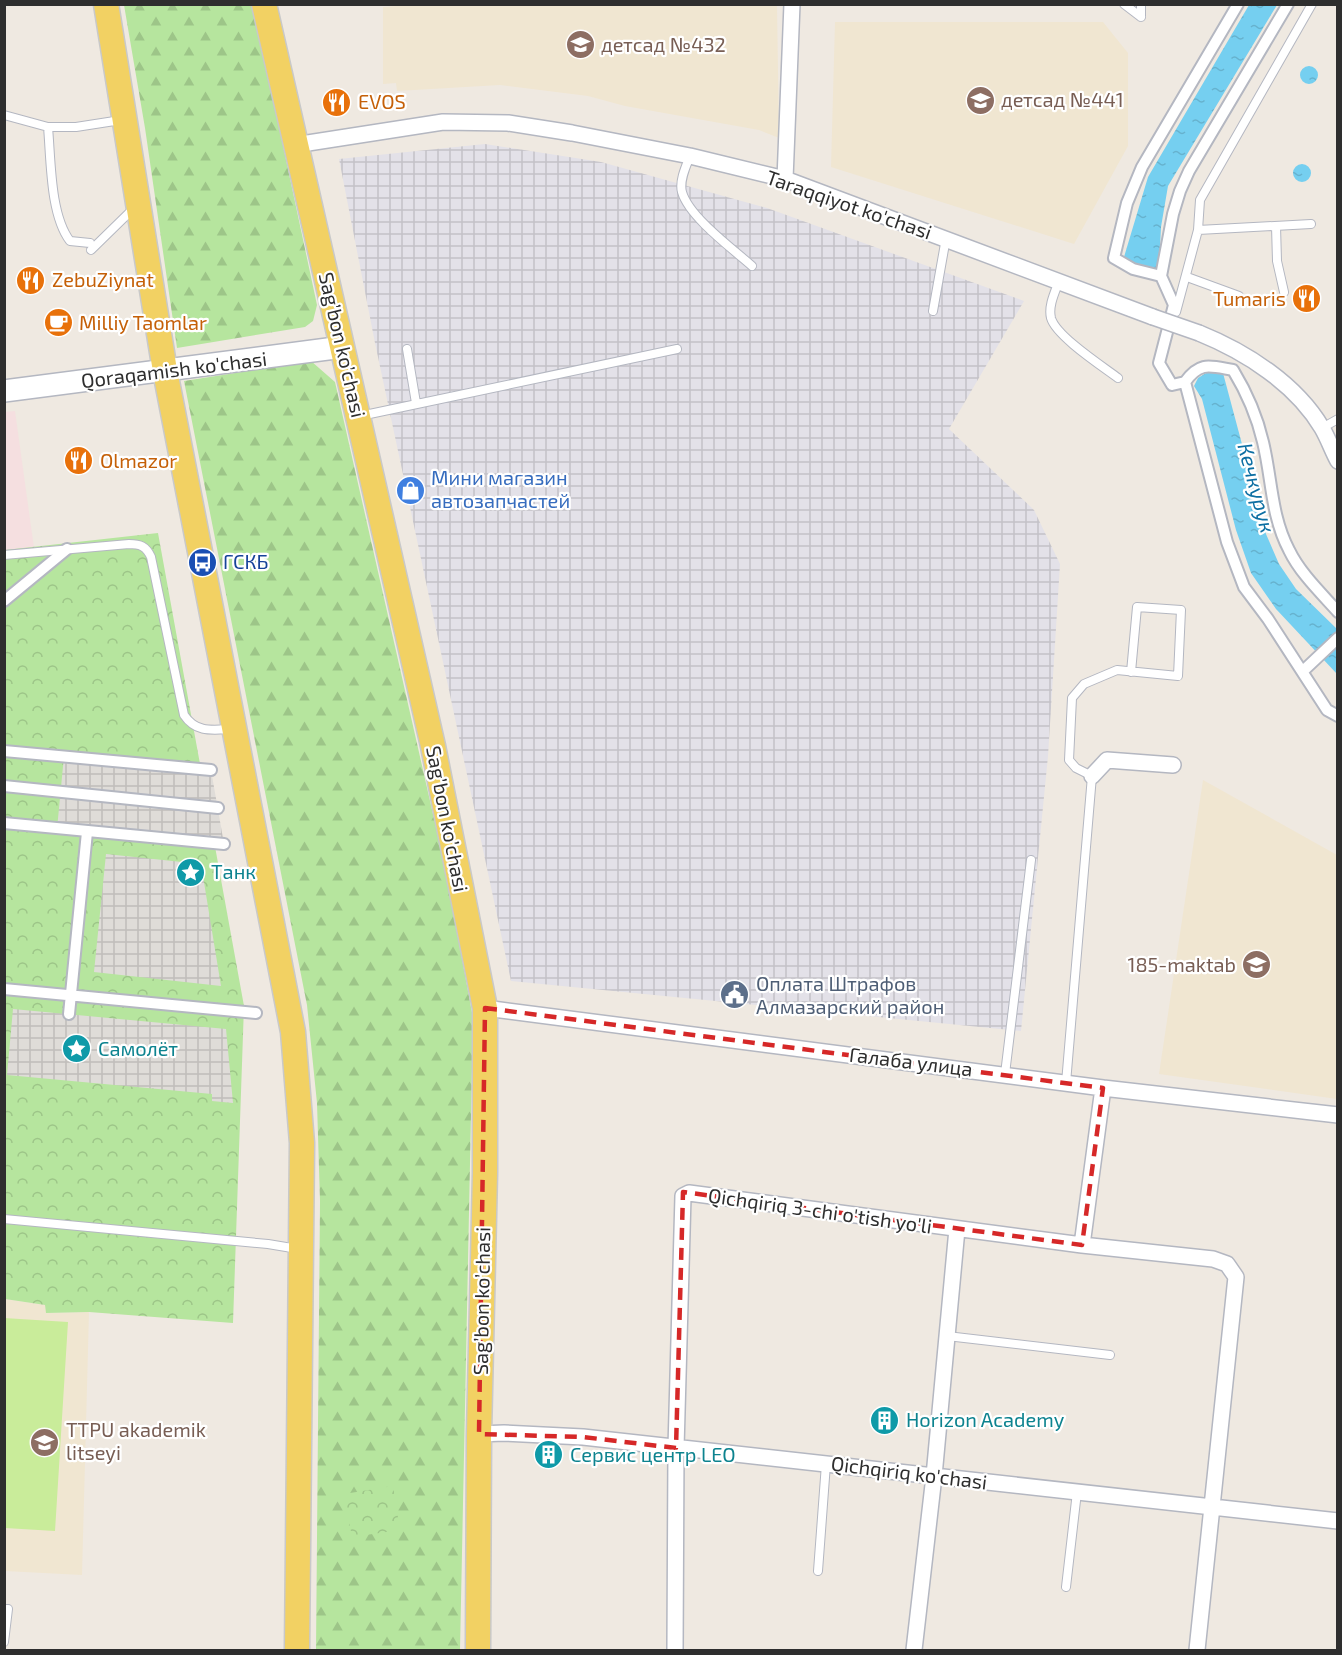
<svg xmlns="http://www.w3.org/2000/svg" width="1342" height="1655" viewBox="0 0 1342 1655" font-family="'Exo 2',sans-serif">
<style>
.industrial{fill:url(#industrial-grid)}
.education{fill:#f0e6d1}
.medical{fill:#f5dfe0}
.forest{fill:url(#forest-firs)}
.park{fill:url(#park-crowns)}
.pitch{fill:#c9ec9a}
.plaza{fill:url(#plaza-grid)}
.water{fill:url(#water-ripples)}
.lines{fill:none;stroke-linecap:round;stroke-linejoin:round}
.service-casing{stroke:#b4b7c1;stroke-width:10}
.pedestrian-casing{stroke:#b4b7c1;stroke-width:14}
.minor-casing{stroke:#b4b7c1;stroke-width:18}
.secondary-casing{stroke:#b4b7c1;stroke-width:24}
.primary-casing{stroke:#c9c9c9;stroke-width:27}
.service{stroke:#fff;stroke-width:8}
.pedestrian{stroke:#fff;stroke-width:10}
.minor{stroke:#fff;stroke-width:15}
.secondary{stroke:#fff;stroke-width:21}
.primary{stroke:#f2d163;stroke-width:24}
.minor-bridge-casing{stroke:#b4b7c1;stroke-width:18;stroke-linecap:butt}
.minor-bridge{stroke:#fff;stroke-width:15}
.marked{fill:none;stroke:#d62828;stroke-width:4.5;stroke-dasharray:12 8;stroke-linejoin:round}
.labels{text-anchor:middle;stroke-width:4.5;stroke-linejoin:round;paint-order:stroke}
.education-label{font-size:20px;fill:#785e54;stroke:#fff;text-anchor:start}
.food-label{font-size:20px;fill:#c56008;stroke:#fff;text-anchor:start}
.street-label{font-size:20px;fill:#2e2e2e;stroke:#fff}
.shop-label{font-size:20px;fill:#366cbe;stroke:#fff;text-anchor:start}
.transit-label{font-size:20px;fill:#164399;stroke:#fff;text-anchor:start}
.culture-label{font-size:20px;fill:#0d838f;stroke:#fff;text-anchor:start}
.service-label{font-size:20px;fill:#4e5e75;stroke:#fff;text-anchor:start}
.water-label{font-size:21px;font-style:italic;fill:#0d6fa3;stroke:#fff}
</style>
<defs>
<pattern id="industrial-grid" width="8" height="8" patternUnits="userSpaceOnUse" patternTransform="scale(1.5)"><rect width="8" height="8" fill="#e3e1e8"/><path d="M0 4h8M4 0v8" fill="none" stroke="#c3c1c7"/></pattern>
<pattern id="forest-firs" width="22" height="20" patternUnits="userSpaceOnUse" patternTransform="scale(1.5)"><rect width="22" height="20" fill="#b6e59e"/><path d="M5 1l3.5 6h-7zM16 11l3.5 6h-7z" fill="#9dc588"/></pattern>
<pattern id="park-crowns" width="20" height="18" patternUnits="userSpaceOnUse" patternTransform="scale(1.5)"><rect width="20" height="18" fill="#b6e59e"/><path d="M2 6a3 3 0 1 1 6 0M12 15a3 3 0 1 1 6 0" fill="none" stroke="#9dc588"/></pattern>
<pattern id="plaza-grid" width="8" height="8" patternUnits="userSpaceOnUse" patternTransform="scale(1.5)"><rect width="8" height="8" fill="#dfdcd8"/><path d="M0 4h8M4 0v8" fill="none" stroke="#c0bdba"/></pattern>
<pattern id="water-ripples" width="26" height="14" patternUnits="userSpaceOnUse" patternTransform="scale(1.5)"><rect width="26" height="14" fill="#75cff0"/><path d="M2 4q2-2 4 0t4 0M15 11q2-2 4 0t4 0" fill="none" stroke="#66b2ce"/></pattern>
</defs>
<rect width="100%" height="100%" fill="#efe9e1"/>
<!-- industrial -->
<path class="industrial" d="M485,144L601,162L767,208L1024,301L949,429L1034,510L1060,564L1048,756L1021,1031L511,981L375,343L339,159Z"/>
<!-- education -->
<path class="education" d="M408,5H777L779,138L759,130L625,106L588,96L500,85L397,91L396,83L383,84V7Z
M835,22H1103L1128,53V146L1074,244L831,167Z
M1203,780L1337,855V1099L1159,1074Z
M5,1299L45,1305L47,1313L89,1312L82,1575L5,1571Z"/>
<!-- medical -->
<path class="medical" d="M15,411L34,548L5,550V412Z"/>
<!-- forest -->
<path class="forest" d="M124,5H253L317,305L313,321L305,327L177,348L145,128Z
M311,361L335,382L445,867L473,1018L460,1650H316L320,1201L317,1103L307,1005L184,381Z"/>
<!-- park -->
<path class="park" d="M158,533L244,1006L233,1323L89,1312L46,1313L45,1305L5,1299V550Z
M393,1486L400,1530L352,1537L344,1494Z"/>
<!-- pitch -->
<path class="pitch" d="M4,1318L68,1322L55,1531L5,1528Z"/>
<!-- plaza -->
<path class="plaza" d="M64,756L211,770L224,844L57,829Z
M106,854L201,864L221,986L94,972Z
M13,1009L226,1029L233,1103L212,1101V1094L7,1075Z"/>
<!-- water -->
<path class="water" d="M1249,5H1277L1168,186L1161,227L1159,267L1148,273L1124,257L1148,177Z
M1300 75a9 9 0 1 1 18 0a9 9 0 1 1-18 0Z
M1293 173a9 9 0 1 1 18 0a9 9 0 1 1-18 0Z
M1211,370L1223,373L1266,534L1279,564L1296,589L1337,629V674L1276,609L1251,573L1236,530L1202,399L1194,386L1198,378Z"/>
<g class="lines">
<defs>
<path id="service" d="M1124,4L1141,17
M1141,4V17
M4,115L48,127H76L121,120
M48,127C51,160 50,215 70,241L90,243
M690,156C686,166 679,181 682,192C689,217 733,249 752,266
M1276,226L1277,261L1284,292
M1198,230L1311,224
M91,250L135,207
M1187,277L1239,296
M1059,281C1055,292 1048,306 1051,318C1056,336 1102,366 1118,378
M933,311L946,238
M1176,312L1198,230L1200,200L1312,4
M407,349L416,403
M360,416L677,349
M1322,428L1338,419
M4,555L129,544C140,544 146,546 151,557L184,715C196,733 212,730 231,729
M1005,1074L1031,860
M1066,1083L1092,776L1076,768L1069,760L1072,698L1084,684L1117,670L1178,676L1181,610L1137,607L1131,672
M4,1219L268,1244L298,1249
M947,1336L1110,1355
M818,1571L826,1464
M1066,1587L1077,1492
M4,1609H8L4,1642"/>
<path id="pedestrian" d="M1238,4L1142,167L1127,203L1114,258L1133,269L1161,276L1174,305L1159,363L1172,385L1185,382L1227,542L1244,587L1268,619L1327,710L1338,716
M1161,276L1173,214L1180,191L1189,171L1288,4
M1185,382C1200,361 1210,366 1233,370C1247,393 1257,416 1263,442C1272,479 1271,516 1289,550C1300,573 1321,593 1338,612
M4,601L67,549
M1303,671L1338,638
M4,751L211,770
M4,786L218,808
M4,823L224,844
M4,989L256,1013
M69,1014L87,832"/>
<path id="minor" d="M295,145L443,122L508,123L572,133L690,156L785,179L1153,317
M785,179L792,4
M1199,333C1246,352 1296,384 1322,428C1328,438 1332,450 1338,461
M1092,776L1107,760L1173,765
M485,1008L1103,1088L1338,1115
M1082,1245L1103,1088
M479,1434L504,1433L583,1437L1338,1521
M675,1650L676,1448L683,1196L689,1193L1082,1245L1213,1259L1227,1264L1236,1277L1197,1650
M914,1650L934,1476L957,1229"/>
<path id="secondary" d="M4,391L343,347"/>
<path id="primary" d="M106,4L165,371L293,1032L302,1143L297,1650
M264,4L433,746L485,1008V1173L479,1434L478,1650"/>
</defs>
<!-- service casing -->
<use href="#service" class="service-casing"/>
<!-- pedestrian casing -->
<use href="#pedestrian" class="pedestrian-casing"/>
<!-- minor casing -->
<use href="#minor" class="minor-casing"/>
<!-- secondary casing -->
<use href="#secondary" class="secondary-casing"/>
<!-- primary casing -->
<use href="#primary" class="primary-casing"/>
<!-- service -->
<use href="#service" class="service"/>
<!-- pedestrian -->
<use href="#pedestrian" class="pedestrian"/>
<!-- minor -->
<use href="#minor" class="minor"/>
<!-- secondary -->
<use href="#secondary" class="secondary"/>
<!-- primary -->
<use href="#primary" class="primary"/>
<defs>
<path id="minor-bridge" d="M1153,317L1199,333"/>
</defs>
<!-- minor-bridge casing -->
<use href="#minor-bridge" class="minor-bridge-casing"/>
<!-- minor-bridge -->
<use href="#minor-bridge" class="minor-bridge"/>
</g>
<!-- marked area -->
<path class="marked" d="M485,1008L1103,1088L1082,1245L683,1192L676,1448L583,1437L479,1434Z"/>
<!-- icons -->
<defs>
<symbol id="school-disc" viewBox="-11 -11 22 22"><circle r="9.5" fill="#8d6e63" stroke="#fff"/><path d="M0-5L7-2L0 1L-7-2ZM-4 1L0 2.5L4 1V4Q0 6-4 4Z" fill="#fff"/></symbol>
<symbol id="restaurant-disc" viewBox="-11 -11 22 22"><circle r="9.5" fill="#e8710a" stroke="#fff"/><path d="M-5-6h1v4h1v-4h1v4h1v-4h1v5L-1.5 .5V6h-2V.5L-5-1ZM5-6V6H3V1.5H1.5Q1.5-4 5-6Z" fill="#fff"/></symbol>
<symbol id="cafe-disc" viewBox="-11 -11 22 22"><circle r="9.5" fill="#e8710a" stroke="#fff"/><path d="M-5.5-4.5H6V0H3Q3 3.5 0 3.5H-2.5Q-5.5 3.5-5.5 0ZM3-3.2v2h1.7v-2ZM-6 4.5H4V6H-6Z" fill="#fff"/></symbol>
<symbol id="shop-disc" viewBox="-11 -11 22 22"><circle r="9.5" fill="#3f7fe0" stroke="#fff"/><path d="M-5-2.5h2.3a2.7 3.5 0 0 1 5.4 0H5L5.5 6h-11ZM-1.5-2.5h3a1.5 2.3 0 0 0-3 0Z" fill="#fff"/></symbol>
<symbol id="bus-disc" viewBox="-11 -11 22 22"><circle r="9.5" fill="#1a4fb4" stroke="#fff"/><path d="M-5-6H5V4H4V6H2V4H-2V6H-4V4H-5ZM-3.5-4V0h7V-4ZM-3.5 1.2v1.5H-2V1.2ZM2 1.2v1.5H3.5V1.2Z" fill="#fff"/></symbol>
<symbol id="sight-disc" viewBox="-11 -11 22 22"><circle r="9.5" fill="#0f9aa8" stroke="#fff"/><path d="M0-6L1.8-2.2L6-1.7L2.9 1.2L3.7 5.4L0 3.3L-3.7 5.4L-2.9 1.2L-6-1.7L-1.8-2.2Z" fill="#fff"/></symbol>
<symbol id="civic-disc" viewBox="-11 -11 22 22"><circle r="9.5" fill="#5c6f8a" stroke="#fff"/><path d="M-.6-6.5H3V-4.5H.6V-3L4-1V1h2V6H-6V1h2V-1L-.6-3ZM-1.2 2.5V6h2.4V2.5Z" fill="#fff"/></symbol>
<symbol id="building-disc" viewBox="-11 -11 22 22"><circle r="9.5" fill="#0f9aa8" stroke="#fff"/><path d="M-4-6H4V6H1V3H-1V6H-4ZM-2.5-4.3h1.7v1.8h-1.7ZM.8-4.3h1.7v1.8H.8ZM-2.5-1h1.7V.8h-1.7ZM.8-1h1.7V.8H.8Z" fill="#fff"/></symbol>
</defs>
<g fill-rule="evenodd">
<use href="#school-disc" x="564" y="28" width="33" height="33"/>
<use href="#school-disc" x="964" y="84" width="33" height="33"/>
<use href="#restaurant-disc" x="320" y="86" width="33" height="33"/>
<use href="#restaurant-disc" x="14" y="264" width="33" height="33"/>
<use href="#restaurant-disc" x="1290" y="282" width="33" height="33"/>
<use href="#cafe-disc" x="42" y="306" width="33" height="33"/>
<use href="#restaurant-disc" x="62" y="444" width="33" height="33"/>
<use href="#shop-disc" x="394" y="474" width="33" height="33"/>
<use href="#bus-disc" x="186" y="546" width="33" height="33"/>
<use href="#sight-disc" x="174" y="856" width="33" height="33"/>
<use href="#school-disc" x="1240" y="948" width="33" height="33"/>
<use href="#civic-disc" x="718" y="978" width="33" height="33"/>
<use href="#sight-disc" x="60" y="1032" width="33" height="33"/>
<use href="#building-disc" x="868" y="1404" width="33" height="33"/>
<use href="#school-disc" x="28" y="1426" width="33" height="33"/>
<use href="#building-disc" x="532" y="1438" width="33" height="33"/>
</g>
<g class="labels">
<!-- education labels -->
<g class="education-label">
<text x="601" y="52">детсад №432</text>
<text x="1001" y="107">детсад №441</text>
<text x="1236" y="972" text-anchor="end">185-maktab</text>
<text x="66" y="1437">TTPU akademik<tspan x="66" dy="23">litseyi</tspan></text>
</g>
<!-- food labels -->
<g class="food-label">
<text x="358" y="109">EVOS</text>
<text x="52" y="287">ZebuZiynat</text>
<text x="1286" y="306" text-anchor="end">Tumaris</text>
<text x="79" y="330">Milliy Taomlar</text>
<text x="100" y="468">Olmazor</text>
</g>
<!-- street labels -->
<g class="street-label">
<text transform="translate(849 205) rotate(19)" y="7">Taraqqiyot ko'chasi</text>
<text transform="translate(342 345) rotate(77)" y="7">Sag’bon ko’chasi</text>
<text transform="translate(174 370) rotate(-7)" y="7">Qoraqamish ko'chasi</text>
<text transform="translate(447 819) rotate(79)" y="7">Sag’bon ko’chasi</text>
<text transform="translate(911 1062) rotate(7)" y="7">Галаба улица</text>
<text transform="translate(820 1211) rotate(8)" y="7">Qichqiriq 3-chi o'tish yo'li</text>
<text transform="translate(482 1301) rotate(-89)" y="7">Sag’bon ko’chasi</text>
<text transform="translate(909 1473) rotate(7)" y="7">Qichqiriq ko'chasi</text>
</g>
<!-- shop labels -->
<g class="shop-label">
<text x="431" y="485">Мини магазин<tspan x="431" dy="23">автозапчастей</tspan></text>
</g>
<!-- transit labels -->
<g class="transit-label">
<text x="223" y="569">ГСКБ</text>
</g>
<!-- culture labels -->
<g class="culture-label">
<text x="211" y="879">Танк</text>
<text x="98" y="1056">Самолёт</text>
<text x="906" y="1427">Horizon Academy</text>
<text x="570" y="1462">Сервис центр LEO</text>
</g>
<!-- service labels -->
<g class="service-label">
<text x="756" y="991">Оплата Штрафов<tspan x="756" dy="23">Aлмазарский район</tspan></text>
</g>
<!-- water labels -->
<g class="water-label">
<text transform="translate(1256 488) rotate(75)" y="7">Кечкурук</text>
</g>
</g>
<!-- border -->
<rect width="1342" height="1655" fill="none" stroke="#2e2e2e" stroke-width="12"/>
</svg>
